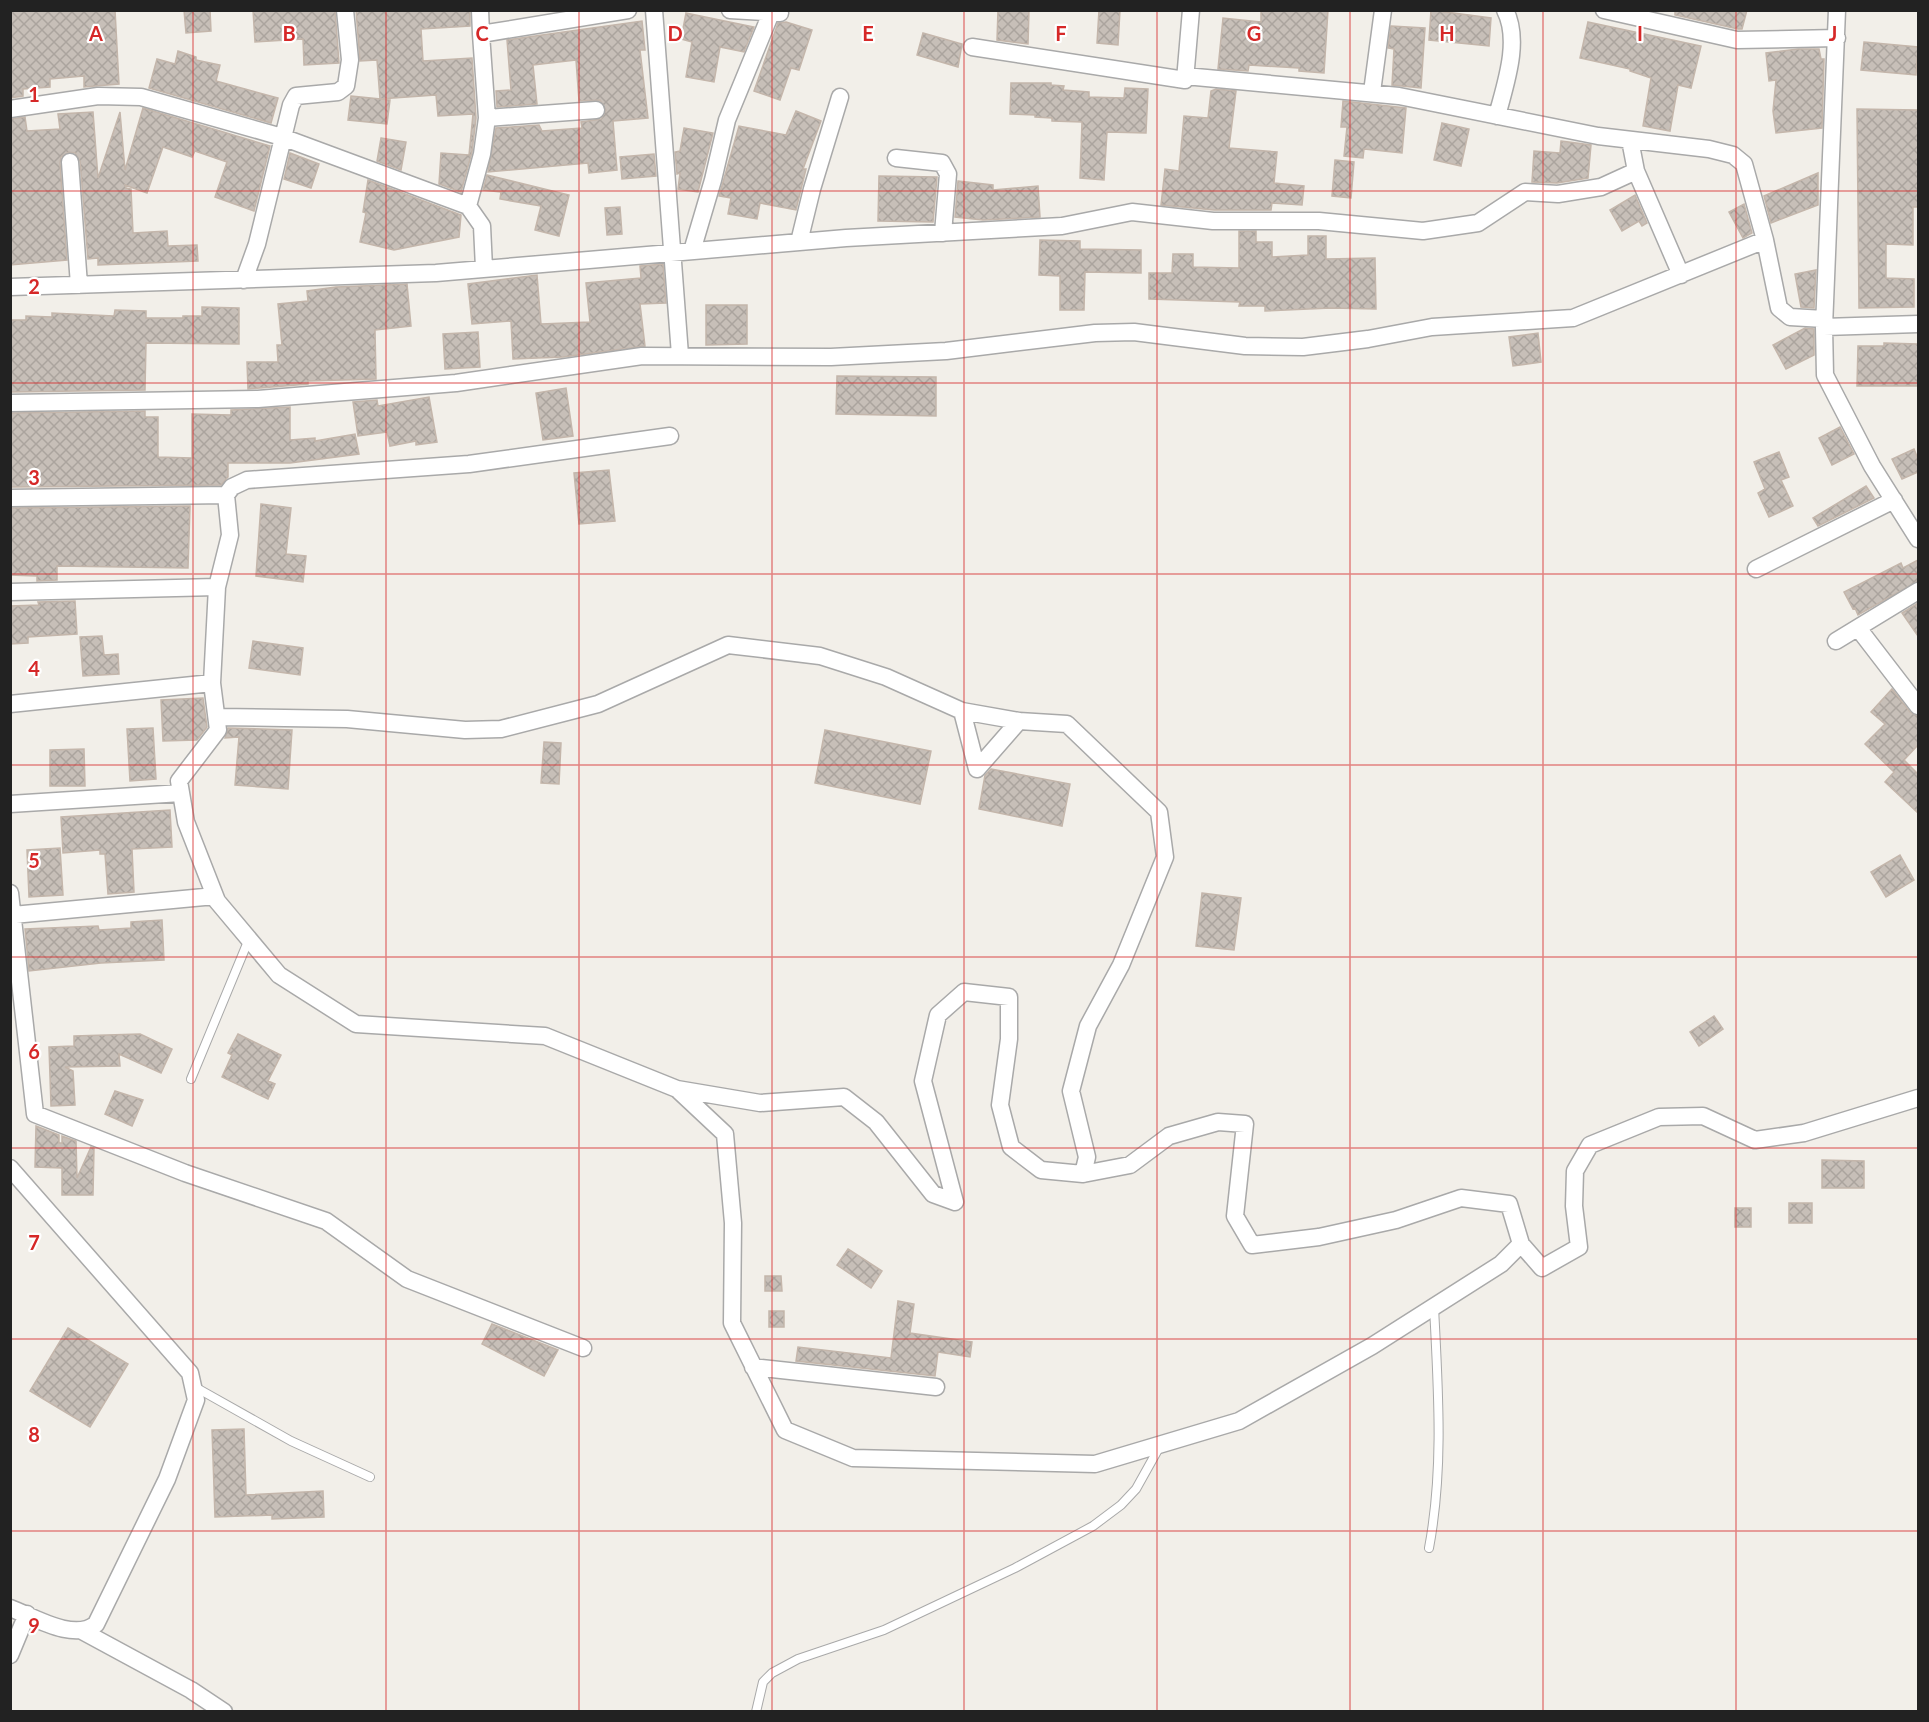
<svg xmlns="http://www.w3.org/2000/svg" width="1929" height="1722" viewBox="0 0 1929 1722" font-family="Lato,sans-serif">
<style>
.building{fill:url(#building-cross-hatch);stroke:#c4b6ab;stroke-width:1.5}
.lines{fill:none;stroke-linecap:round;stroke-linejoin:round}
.service-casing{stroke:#a9a9a9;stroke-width:10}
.minor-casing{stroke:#a9a9a9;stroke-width:19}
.service{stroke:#fff;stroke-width:8}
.minor{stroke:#fff;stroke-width:16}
.grid{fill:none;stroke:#d62828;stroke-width:1.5;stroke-opacity:0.55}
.grid-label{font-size:20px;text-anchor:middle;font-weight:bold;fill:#d62828;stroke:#fff;stroke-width:4.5;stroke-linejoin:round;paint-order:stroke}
</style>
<defs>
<pattern id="building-cross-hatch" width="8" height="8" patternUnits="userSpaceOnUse" patternTransform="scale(1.5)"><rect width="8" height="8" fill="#c7bfb8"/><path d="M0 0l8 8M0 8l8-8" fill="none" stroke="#aba49e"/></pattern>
</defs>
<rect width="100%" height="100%" fill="#f2efe9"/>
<!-- building -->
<path class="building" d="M10,10H115L119,84L84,87V76L50,79V87L23,89V96L10,98Z
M184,10H210L211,31L186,33Z
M253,10H335L339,63L304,65L303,39L255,42Z
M356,10H470V26L421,29L423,61L472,58L476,118L472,152L461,192L439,184L441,153L469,155L473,114L438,116L436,95L380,99L377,60L360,61Z
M998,10H1029L1028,44L997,40Z
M1099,10H1120L1118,45L1097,43Z
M1261,10H1328L1324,73L1299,71V68L1249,65L1248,71L1218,69L1223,18L1261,22Z
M1431,10L1491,18L1489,46L1429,40Z
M1675,10H1747L1742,29H1738L1675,15Z
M686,13L754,27L744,52L720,47L714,82L686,77L692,42L681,39Z
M642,21L645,50H640L648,118L613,121L617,170L589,173L588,163L488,172L496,128L539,125L542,131L582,128L581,122L601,119L606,110L600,100L579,101L576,60L533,65L537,104L497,107L496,91L511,90L507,40Z
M786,22L812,30L799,70L791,68L780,100L754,91L778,23Z
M1588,22L1701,46L1691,88L1678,85L1670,131L1643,126L1651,78L1630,71V69L1580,58Z
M1391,26L1425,28L1421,88L1392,85L1394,49L1388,48Z
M923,33L962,44L958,67L917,55Z
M1864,42L1918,47L1916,75L1861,70Z
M1798,49H1819L1821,59H1824L1822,128L1776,133L1773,111L1776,80L1769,81L1766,53Z
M178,51L196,57V60L220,65L216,81L278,98L271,123L149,88L157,59L175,64Z
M1011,83H1051V85L1064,86L1063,90L1089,92V97L1124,98L1125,88L1148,89L1146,133L1107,132L1104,180L1080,178L1082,122L1052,121V118L1035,117V115L1010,114Z
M1216,89L1236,91L1229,148L1277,152L1274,183L1304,186L1302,205L1272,203L1271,210H1214L1161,205L1165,169L1179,171L1184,116L1208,118L1211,91Z
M351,96L390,100L387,124L348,120Z
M1343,101L1406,108L1402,153L1364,149L1363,158L1344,156L1347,127H1341Z
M143,108L270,146L254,211L215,197L227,162L195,151L192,157L163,147L147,193L125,185L126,188L131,189L133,233L167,231L168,246L197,245L198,261L98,265V258L88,259L80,161L75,153L69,152L61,157L60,163L67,260L10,265V119L25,117L27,131L60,129L58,114L93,112L98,178L120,112L125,170Z
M1857,109L1918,110V207H1913V245L1886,244V278L1914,279V307L1859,308Z
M796,111L821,121L803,169H806L796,210L760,203L757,219L728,214L731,198L719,196L739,126L786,135Z
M1442,123L1469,129L1461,166L1434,160Z
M684,128L713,133L698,192L678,189L680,173L677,174L675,152L680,151Z
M381,138L406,142L401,170L377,161Z
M1561,141L1591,145L1588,178L1557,183L1532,182L1534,151L1560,153Z
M290,153L319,164L311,188L284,179Z
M654,154L656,176L622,179L620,157Z
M1335,160L1354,162L1351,198L1332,196Z
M1818,173V205L1771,223L1764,196Z
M487,175L569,195L559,236L535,230L541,206L500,199L501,192L483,190Z
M879,176L937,177L933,222L878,221Z
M368,180L461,215L459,237L394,250L360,242L366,213L363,212Z
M958,181L993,185V190L1038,186L1040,217L983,220L955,217Z
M1635,195L1647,223L1642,226L1639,221L1622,231L1610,210Z
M1744,204L1752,233L1743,238L1729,212Z
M620,207L622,234L607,235L605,208Z
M1239,231H1256V242H1272V257L1308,255V236H1326V259L1375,258L1376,309L1331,308L1265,311V306H1239L1240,302L1149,299V273H1172L1173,254H1193V267L1239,268Z
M1040,240L1080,241V249L1141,250V273L1085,272L1084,310H1060V276L1039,275Z
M663,264L666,303L640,304L645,346L563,357L513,359L511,321L472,324L468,284L537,275L541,324L590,322L586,283L641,278L640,266Z
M1816,270L1814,308L1801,307L1795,274Z
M407,284L411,326L375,330L376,379L308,381V384L248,389L247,362H278L277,345H282L278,304L308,301L307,291L336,287Z
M706,305H747V344L706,345Z
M202,307L239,308V344L146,343L145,390L10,392V320H26V316L52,317V313L114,316L115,310L146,311V318H183V316H202Z
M1805,328L1814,329V355L1786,369L1773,345Z
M478,332L480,367L445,369L443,334Z
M1538,333L1541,362L1513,366L1509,337Z
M1884,343L1918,344V386H1857L1858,346H1884Z
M837,376L936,377V416L836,414Z
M566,388L573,436L543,440L536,393Z
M429,397L437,442L416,445V441L390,446L387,432L358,436L353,402L377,400L378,406Z
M290,407V440L315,438V441L355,434L359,454L290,463H228V477L221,485L10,487V413L145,411V417H158V457L192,458V414L231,415V410Z
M1840,427L1854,454L1832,465L1819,438Z
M1914,449L1918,459V472L1902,479L1892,459Z
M1779,452L1789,477L1781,480L1793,506L1769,517L1758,493L1765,489L1754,462Z
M609,470L615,521L579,524L574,473Z
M1866,486L1874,498L1818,526L1813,518Z
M261,504L291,508L286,554L306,556L303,582L256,576Z
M190,506L188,568L57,566V580L37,581V576L10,575V508Z
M1918,560V581L1858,615L1855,608L1853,609L1844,592L1901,563L1903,568Z
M75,601L77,634L28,637V643L10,644V606L39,605L38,602Z
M1918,603V636L1902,613Z
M102,636L104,655L118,654L119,674L83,676L80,637Z
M253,641L303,648L300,675L249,668Z
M1892,689L1910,712L1918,716V745L1904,760L1918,774V813L1885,782L1894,772L1865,744L1885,724L1871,712Z
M203,698L207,727L197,740L163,741L161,700Z
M153,728L156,779L130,781L127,729Z
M228,728L292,730L288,789L235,785L239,737L225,738Z
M825,730L931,751L920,804L815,783Z
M544,742L561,743L559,784L541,783Z
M84,749L85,786H50V750Z
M991,769L1070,784L1062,826L979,809L985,775Z
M170,810L172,847L132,849L134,892L108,894L105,854H100V850L63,853L61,817Z
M60,848L63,895L29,897L27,850Z
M1900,855L1914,880L1886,897L1871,872Z
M1202,893L1241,898L1234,950L1196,946Z
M162,920L164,960L101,963L29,971L25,929L98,926L99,930L131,928V922Z
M1714,1016L1723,1029L1699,1046L1690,1032Z
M140,1034L172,1049L161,1073L119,1054L120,1066L65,1067L73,1071L75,1105L51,1106L49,1047L74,1046V1036Z
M238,1034L281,1055L268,1081L275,1084L268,1099L222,1077L232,1055L228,1053Z
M115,1091L143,1100L132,1126L105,1114Z
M36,1126L59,1135V1143H62V1136L76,1141L77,1178L91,1147L94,1148L93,1195H62V1168L35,1167Z
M1822,1160L1864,1161V1188H1822Z
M1789,1203H1812V1223H1789Z
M1735,1208H1751V1227H1735Z
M848,1249L882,1271L871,1288L837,1265Z
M765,1276H781L782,1291H765Z
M898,1301L914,1304L910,1333L972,1342L970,1357L938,1352L935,1376L796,1361L798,1347L891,1358Z
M769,1311H784V1327H769Z
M492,1324L558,1350L544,1376L482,1344Z
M68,1328L128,1364L90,1427L30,1391Z
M244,1429L246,1495L323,1491L324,1517L272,1519V1515L215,1517L212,1430Z"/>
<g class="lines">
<defs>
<path id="service" d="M191,1079L249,939
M195,1387L291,1441L370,1477
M1429,1548C1444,1468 1438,1388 1434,1307
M756,1712L763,1682L772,1673L798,1659L884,1630L1015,1568L1093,1526L1121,1505L1136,1489L1160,1446"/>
<path id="minor" d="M480,10L481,34L628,10
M654,10L680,355
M730,10L780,13
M1604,10L1737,40L1837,38
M972,47L1185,80L1191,10
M1185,76L1399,96L1598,136L1709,149L1733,155L1744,164L1765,240L1779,308L1790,317L1824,319
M1372,92L1383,10
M10,109L98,96L141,97L282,137L468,206L482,226L484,268
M1497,116C1505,85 1521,41 1505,10
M487,118L596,110
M1630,140L1636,171L1681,275
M896,158L942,163L948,174L943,233
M70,162L79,285
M468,206L482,154L487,118L481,34
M799,242L812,189L840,97
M692,251L713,180L727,120L771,13
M244,280L257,244L291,105L296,96L338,92L346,86L350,60L345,10
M10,287L436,273L846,238L1062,226L1132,212L1213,221H1319L1423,231L1478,223L1525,192L1558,194L1601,187L1636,171
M1918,324L1824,327L1825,375L1872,466L1918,539
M1824,327L1837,10
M10,403L258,399L456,383L642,356L831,357L946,351L1095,333L1134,332L1245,346L1303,347L1368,339L1432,327L1573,318L1765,240
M226,495L232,487L247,480L469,464L670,436
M10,498L226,495L230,535L217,587L212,683
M1756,569L1894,500
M10,592L217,587
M1858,628L1918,706
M1836,641L1918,591
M10,704L212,683L218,730L179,781L186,822L217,901L279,975L356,1024L545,1036L677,1089L760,1103L844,1097L876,1122L933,1194L955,1202L923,1081L938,1015L964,992L1009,997V1039L1000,1105L1011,1147L1041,1170L1083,1174L1087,1157L1071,1091L1088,1026L1121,965L1165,857L1159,812L1067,724L1019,721L977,769
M962,711L977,769
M217,717L347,719L465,730L501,729L598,704L728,645L820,656L886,677L962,711L1019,721
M10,804L181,793
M10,893L35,1114L185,1173L326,1221L407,1279L583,1348
M13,915L215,896
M677,1089L725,1134L733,1223L732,1323L785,1430L853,1458L1095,1464L1239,1421L1372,1346L1501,1264L1521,1244L1509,1204L1461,1198L1396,1220L1319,1237L1252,1245L1235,1216L1245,1124L1218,1122L1169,1136L1130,1165L1083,1174
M10,1168L190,1373L196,1400L167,1479L96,1624C74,1642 34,1617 10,1608
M1521,1244L1542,1268L1579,1247L1574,1206L1575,1171L1590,1145L1659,1117L1703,1116L1755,1140L1804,1133L1918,1098
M753,1367L936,1387
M82,1631L191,1690L224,1712
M10,1655L27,1614"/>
</defs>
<!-- service casing -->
<use href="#service" class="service-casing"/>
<!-- minor casing -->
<use href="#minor" class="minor-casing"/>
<!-- service -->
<use href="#service" class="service"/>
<!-- minor -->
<use href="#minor" class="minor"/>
</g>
<!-- grid -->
<path class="grid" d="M193,10V1712M386,10V1712M579,10V1712M772,10V1712M964,10V1712M1157,10V1712M1350,10V1712M1543,10V1712M1736,10V1712M10,191H1918M10,383H1918M10,574H1918M10,765H1918M10,957H1918M10,1148H1918M10,1339H1918M10,1531H1918"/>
<g class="grid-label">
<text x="96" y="41">A</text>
<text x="289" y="41">B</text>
<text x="482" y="41">C</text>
<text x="675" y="41">D</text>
<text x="868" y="41">E</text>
<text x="1061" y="41">F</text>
<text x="1254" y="41">G</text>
<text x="1447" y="41">H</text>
<text x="1640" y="41">I</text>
<text x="1833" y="41">J</text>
<text x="34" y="102">1</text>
<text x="34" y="294">2</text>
<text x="34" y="485">3</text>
<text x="34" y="676">4</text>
<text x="34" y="868">5</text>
<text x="34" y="1059">6</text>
<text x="34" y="1250">7</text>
<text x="34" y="1442">8</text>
<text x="34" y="1633">9</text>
</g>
<!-- border -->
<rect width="1929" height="1722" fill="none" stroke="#222222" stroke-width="24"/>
</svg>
